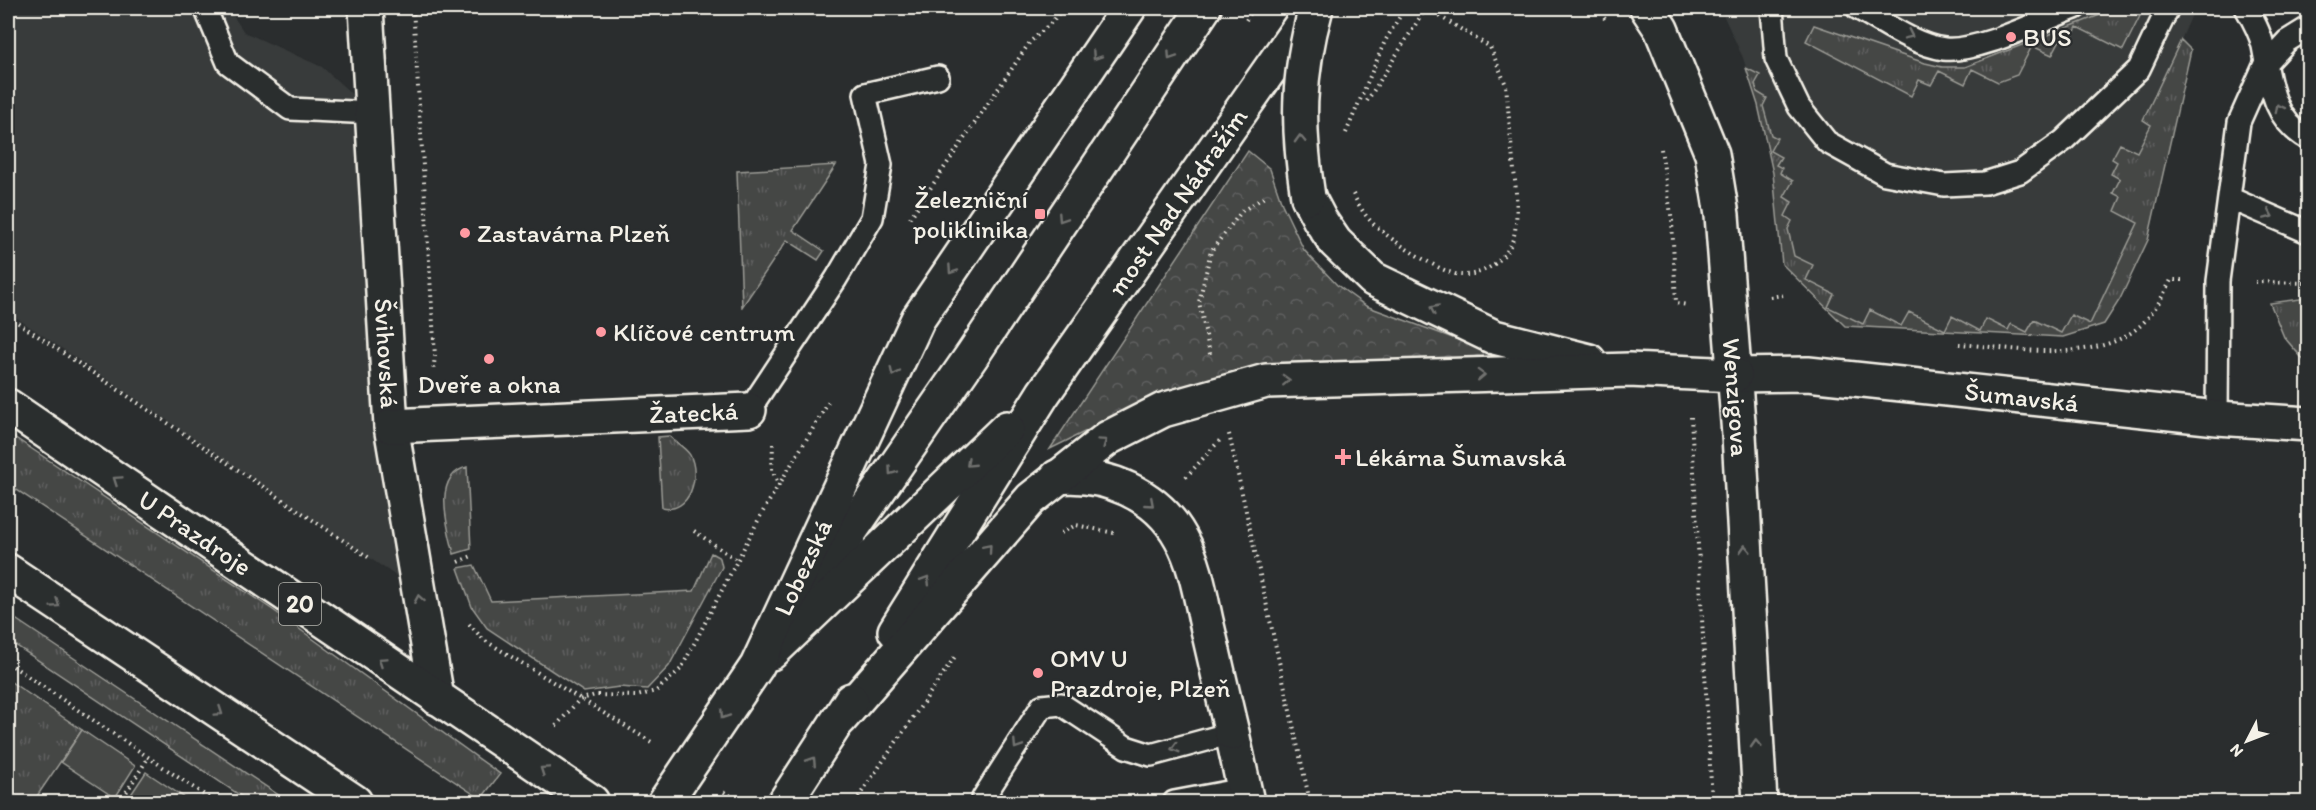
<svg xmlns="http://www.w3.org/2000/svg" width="2316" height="810" viewBox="0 0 2316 810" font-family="Itim,sans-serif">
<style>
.built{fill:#373a3a}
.grass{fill:url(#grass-tufts);stroke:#9c9c96;stroke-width:1.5}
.forest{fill:url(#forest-crowns);stroke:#9c9c96;stroke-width:1.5}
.garden{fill:#444645;stroke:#9c9c96;stroke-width:1.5}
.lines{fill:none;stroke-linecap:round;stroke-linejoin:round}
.service-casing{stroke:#f4f1e8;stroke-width:26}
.minor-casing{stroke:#f4f1e8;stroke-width:38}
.secondary-casing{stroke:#f4f1e8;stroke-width:38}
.primary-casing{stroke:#f4f1e8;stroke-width:38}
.path{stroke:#f4f1e8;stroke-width:4;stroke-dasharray:1.5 4.5;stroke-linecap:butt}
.service{stroke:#2a2d2e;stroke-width:21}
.minor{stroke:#2a2d2e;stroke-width:33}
.secondary{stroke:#2a2d2e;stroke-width:33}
.primary{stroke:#2a2d2e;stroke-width:33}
.secondary-bridge-casing{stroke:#f4f1e8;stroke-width:38;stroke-linecap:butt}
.path-bridge{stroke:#f4f1e8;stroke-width:4;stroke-dasharray:1.5 4.5;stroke-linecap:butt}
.secondary-bridge{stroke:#2a2d2e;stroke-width:33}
.oneway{stroke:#71726f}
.poi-dot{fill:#ff9aa2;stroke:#2a2d2e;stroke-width:2}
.labels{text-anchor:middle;stroke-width:4.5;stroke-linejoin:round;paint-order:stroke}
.shield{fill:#2a2d2e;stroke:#b7b6b0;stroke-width:1.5}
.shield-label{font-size:24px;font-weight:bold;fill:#f4f1e8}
.poi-label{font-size:26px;fill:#f4f1e8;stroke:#2a2d2e;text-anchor:start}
.street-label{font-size:26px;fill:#f4f1e8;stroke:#2a2d2e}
</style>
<defs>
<pattern id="grass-tufts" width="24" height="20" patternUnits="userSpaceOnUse" patternTransform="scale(1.5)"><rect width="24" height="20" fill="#444645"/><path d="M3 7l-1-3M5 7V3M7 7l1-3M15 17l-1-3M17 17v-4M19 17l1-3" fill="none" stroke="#606160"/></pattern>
<pattern id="forest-crowns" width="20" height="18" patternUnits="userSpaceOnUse" patternTransform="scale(1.5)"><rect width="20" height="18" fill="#444645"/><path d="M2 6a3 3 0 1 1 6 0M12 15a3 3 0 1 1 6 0" fill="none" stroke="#606160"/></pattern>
</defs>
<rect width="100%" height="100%" fill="#2a2d2e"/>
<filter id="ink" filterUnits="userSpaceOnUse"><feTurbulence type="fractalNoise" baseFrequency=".0167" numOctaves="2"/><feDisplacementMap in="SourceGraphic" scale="12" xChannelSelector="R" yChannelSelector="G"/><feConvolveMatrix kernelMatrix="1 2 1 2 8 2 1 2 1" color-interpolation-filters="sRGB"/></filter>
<g filter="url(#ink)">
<!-- built -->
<path class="built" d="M8,8H228L244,32L322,67L373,113L418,591L8,312Z
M1720,8H2195L2181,40L2191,50L2148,240L2120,299L2104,324L2063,337L1845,326L1782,264L1773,173L1758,105L1743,58Z"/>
<!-- grass -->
<path class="grass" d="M2118,8L2140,16L2123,50L2077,27L2069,44L2060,40L2052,55L2032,46L2017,75L1998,82L1972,69L1965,84L1939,71L1931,85L1919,80L1911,96L1806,41L1814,25L1925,63L1942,67H1965Z
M2181,40L2191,50L2148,240L2120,299L2104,324L2063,337L1845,326L1782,264L1773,173L1758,105L1746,68L1760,75L1755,84L1757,92L1767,98L1763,106L1771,135L1777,138L1770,151L1781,157L1776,165L1782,168L1780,173L1793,181L1784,197L1792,202L1785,216L1792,221L1788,229L1794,256L1813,265L1806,280L1834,294L1828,307L1863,324L1870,310L1901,326L1909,312L1945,330L1952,316L1980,331L1986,319L2008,330L2011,324L2027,332L2034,320L2061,333L2071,315L2090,324L2138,223L2115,211L2121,197L2113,193L2120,179L2111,174L2117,162L2112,159L2120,144L2137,152L2151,125L2143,120Z
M836,165L793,230L824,251L818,260L787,240L742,307L737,171Z
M2308,298V365L2284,337L2270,303Z
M8,433L273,610L500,774L481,799L8,484Z
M669,436C675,442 686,448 690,455C701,476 690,514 662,508L658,437Z
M467,467L471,549L454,554C448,528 431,476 467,467Z
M711,553L720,558L722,567L669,666L647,689L619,687L584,692L487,628L472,607L458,568L474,565L491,601L675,592L694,591Z
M8,614L289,802H250L8,640Z
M8,680L82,730L33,802H8Z"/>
<!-- forest -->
<path class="forest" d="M1248,151L1270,169L1282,204L1304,250L1337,285L1366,306L1510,359L1505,365H1261L1135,407L1050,449Z"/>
<!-- garden -->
<path class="garden" d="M82,730L135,766L115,798L61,762Z
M146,772L191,802H126Z"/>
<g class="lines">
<defs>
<path id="service" d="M205,8L228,63L290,109L373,113
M1772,8L1776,59L1799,107L1827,142L1885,174L1944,185L1985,183L2020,172L2063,141L2139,69L2168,8
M1857,8C1883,22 1914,45 1944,49C1977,53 2042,20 2075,8
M2246,8C2253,20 2260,32 2263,46C2270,82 2272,119 2308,139
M2229,198L2308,232
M749,410L836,279L872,218L881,165L865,94L938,77
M2217,418L2218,281L2239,122L2264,66L2287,41L2308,28
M985,802L983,798L1042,706L1061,704L1126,747L1151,755L1232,733
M1174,802L1244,789"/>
<g id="minor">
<path id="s1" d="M366,8L391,426L437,698"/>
<path id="s2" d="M1647,8L1661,29L1712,154L1722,215L1739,435L1760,802"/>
<path id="s3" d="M1735,375L1808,374L2217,418L2308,424"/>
<path id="s4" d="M391,426L749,410"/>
<path d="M1232,733L1247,802"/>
</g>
<g id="secondary">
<path d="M1308,197L1320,220L1335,242L1373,279L1494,337L1589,361"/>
<path d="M1057,477C1105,472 1157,494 1181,538C1195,563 1200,593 1206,621C1215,659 1223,696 1232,733"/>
<path d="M809,591L973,354L1204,8"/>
<path id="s5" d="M895,631L1043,394L1313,8"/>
<path d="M771,653L1007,428"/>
<path d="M840,719L1031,499L1108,438L1163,410L1266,381L1629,370L1735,375"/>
<path id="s6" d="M665,802L757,666L918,319L1129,8"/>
<path d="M785,802L851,700"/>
</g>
<g id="primary">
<path id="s7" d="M8,406L592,802"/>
<path d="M8,571L355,802"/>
</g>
</defs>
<!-- service casing -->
<use href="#service" class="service-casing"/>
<!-- minor casing -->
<use href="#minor" class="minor-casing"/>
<!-- secondary casing -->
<use href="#secondary" class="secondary-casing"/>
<!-- primary casing -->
<use href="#primary" class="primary-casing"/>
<!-- path -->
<path class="path" d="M413,8L435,356L433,373
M1597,8L1605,19
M1246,20L1254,8
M1367,101L1426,8L1490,47L1506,85L1511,141
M1661,149L1672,221L1676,303L1688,305
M910,218L1030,42L1053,21L1062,8
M2255,282L2308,283
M1770,297L1783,295
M8,316L371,559
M1959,344C2015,348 2099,366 2143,323C2156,310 2163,295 2171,280H2182
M1210,354L1199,302L1211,251L1242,211L1266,196
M1691,417L1712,802
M1229,434L1310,802
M773,444L772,470L779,485
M1186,477L1220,440
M694,531L737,560
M1061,533L1076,525L1114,533
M458,562L472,556
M469,624L484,640L653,743
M8,663L215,802
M556,726L579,700L595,695L637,696L656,691L681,669L762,513L830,400
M724,792L741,802
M120,802L148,758
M496,802L503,793
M855,802L956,655"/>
<!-- service -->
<use href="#service" class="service"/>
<!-- minor -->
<use href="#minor" class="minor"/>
<!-- secondary -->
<use href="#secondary" class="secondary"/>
<!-- primary -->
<use href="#primary" class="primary"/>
<defs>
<path id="secondary-bridge" d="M1308,197C1297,126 1297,77 1316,8"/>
</defs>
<!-- secondary-bridge casing -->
<use href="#secondary-bridge" class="secondary-bridge-casing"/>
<!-- path-bridge -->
<path class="path-bridge" d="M1346,133L1385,41L1405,8
M1353,194C1359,206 1366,218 1377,227C1391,240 1442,274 1461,275C1481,276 1501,263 1510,246C1523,223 1513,168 1511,141"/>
<!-- secondary-bridge -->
<use href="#secondary-bridge" class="secondary-bridge"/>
</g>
<!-- one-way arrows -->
<defs><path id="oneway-chevron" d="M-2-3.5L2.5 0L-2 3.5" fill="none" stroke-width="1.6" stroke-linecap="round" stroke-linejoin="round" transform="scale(1.5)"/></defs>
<g class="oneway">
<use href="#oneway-chevron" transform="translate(1909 35) rotate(26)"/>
<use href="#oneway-chevron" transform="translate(1096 56) rotate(124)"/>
<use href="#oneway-chevron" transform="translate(1171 56) rotate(124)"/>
<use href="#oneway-chevron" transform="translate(2279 108) rotate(-118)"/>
<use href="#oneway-chevron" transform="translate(1300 139) rotate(-92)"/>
<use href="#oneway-chevron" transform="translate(2269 215) rotate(23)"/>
<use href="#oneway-chevron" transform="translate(1062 218) rotate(123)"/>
<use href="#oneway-chevron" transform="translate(952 270) rotate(124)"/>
<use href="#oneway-chevron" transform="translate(1434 309) rotate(-155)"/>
<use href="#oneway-chevron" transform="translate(894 372) rotate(115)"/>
<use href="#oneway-chevron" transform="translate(1481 375) rotate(-2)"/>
<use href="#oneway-chevron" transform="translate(1286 380) rotate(-2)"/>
<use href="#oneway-chevron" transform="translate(1103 442) rotate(-35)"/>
<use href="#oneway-chevron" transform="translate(970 463) rotate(136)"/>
<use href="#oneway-chevron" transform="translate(892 471) rotate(125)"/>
<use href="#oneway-chevron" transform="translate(117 480) rotate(-146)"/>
<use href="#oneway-chevron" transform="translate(1150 503) rotate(41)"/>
<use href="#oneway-chevron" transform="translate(988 548) rotate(-49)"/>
<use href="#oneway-chevron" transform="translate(1745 549) rotate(-93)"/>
<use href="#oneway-chevron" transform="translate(926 580) rotate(-58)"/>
<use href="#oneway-chevron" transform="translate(419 599) rotate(-100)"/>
<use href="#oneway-chevron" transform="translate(56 604) rotate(34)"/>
<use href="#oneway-chevron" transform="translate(382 661) rotate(-146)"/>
<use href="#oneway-chevron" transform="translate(219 712) rotate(34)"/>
<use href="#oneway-chevron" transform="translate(724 715) rotate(124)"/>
<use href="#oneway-chevron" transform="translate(1756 744) rotate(-93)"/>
<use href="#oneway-chevron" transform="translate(1017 745) rotate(123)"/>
<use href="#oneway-chevron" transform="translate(1175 748) rotate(164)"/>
<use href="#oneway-chevron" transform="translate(812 761) rotate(-57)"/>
<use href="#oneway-chevron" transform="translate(544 770) rotate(-146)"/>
</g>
</g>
<!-- markers -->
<g class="poi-dot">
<circle cx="2011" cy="37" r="6"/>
<rect x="1034" y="208" width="12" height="12" rx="3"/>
<circle cx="465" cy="233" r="6"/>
<circle cx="601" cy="332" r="6"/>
<circle cx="489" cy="359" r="6"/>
<path d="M1340 448h6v6h6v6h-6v6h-6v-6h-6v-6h6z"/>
<circle cx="1038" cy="673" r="6"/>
</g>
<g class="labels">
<!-- shield labels -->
<rect class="shield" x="279" y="583" width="42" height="42" rx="4.5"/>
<g class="shield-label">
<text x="300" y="612">20</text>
</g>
<!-- poi labels -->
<g class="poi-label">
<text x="2023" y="46">BUS</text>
<text x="1028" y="208" text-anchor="end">Železniční<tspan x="1028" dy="30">poliklinika</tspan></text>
<text x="477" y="242">Zastavárna Plzeň</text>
<text x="613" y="341">Klíčové centrum</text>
<text x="489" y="393" text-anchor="middle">Dveře a okna</text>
<text x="1355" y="466">Lékárna Šumavská</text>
<text x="1050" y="667">OMV U<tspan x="1050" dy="30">Prazdroje, Plzeň</tspan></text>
</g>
<!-- street labels -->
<g class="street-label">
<text dy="9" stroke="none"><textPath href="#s5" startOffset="514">most Nad Nádražím</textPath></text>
<text dy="9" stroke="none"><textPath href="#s1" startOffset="346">Švihovská</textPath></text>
<text dy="9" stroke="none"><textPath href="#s3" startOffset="288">Šumavská</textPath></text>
<text dy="9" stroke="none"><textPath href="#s2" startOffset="405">Wenzigova</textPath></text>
<text dy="9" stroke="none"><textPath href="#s4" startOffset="303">Žatecká</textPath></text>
<text dy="9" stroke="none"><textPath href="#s7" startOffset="226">U Prazdroje</textPath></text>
<text dy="9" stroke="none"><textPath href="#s6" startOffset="273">Lobezská</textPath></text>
</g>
</g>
<!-- margin -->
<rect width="2316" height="810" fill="none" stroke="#2a2d2e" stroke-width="30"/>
<rect x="15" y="15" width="2286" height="780" fill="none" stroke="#f4f1e8" stroke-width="2" filter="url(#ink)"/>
<!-- north arrow -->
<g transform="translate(2247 741) rotate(228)" stroke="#2a2d2e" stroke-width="4.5" paint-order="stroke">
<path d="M0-4.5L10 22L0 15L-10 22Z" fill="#f4f1e8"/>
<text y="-9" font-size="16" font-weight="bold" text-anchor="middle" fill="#f4f1e8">N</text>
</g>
</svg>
